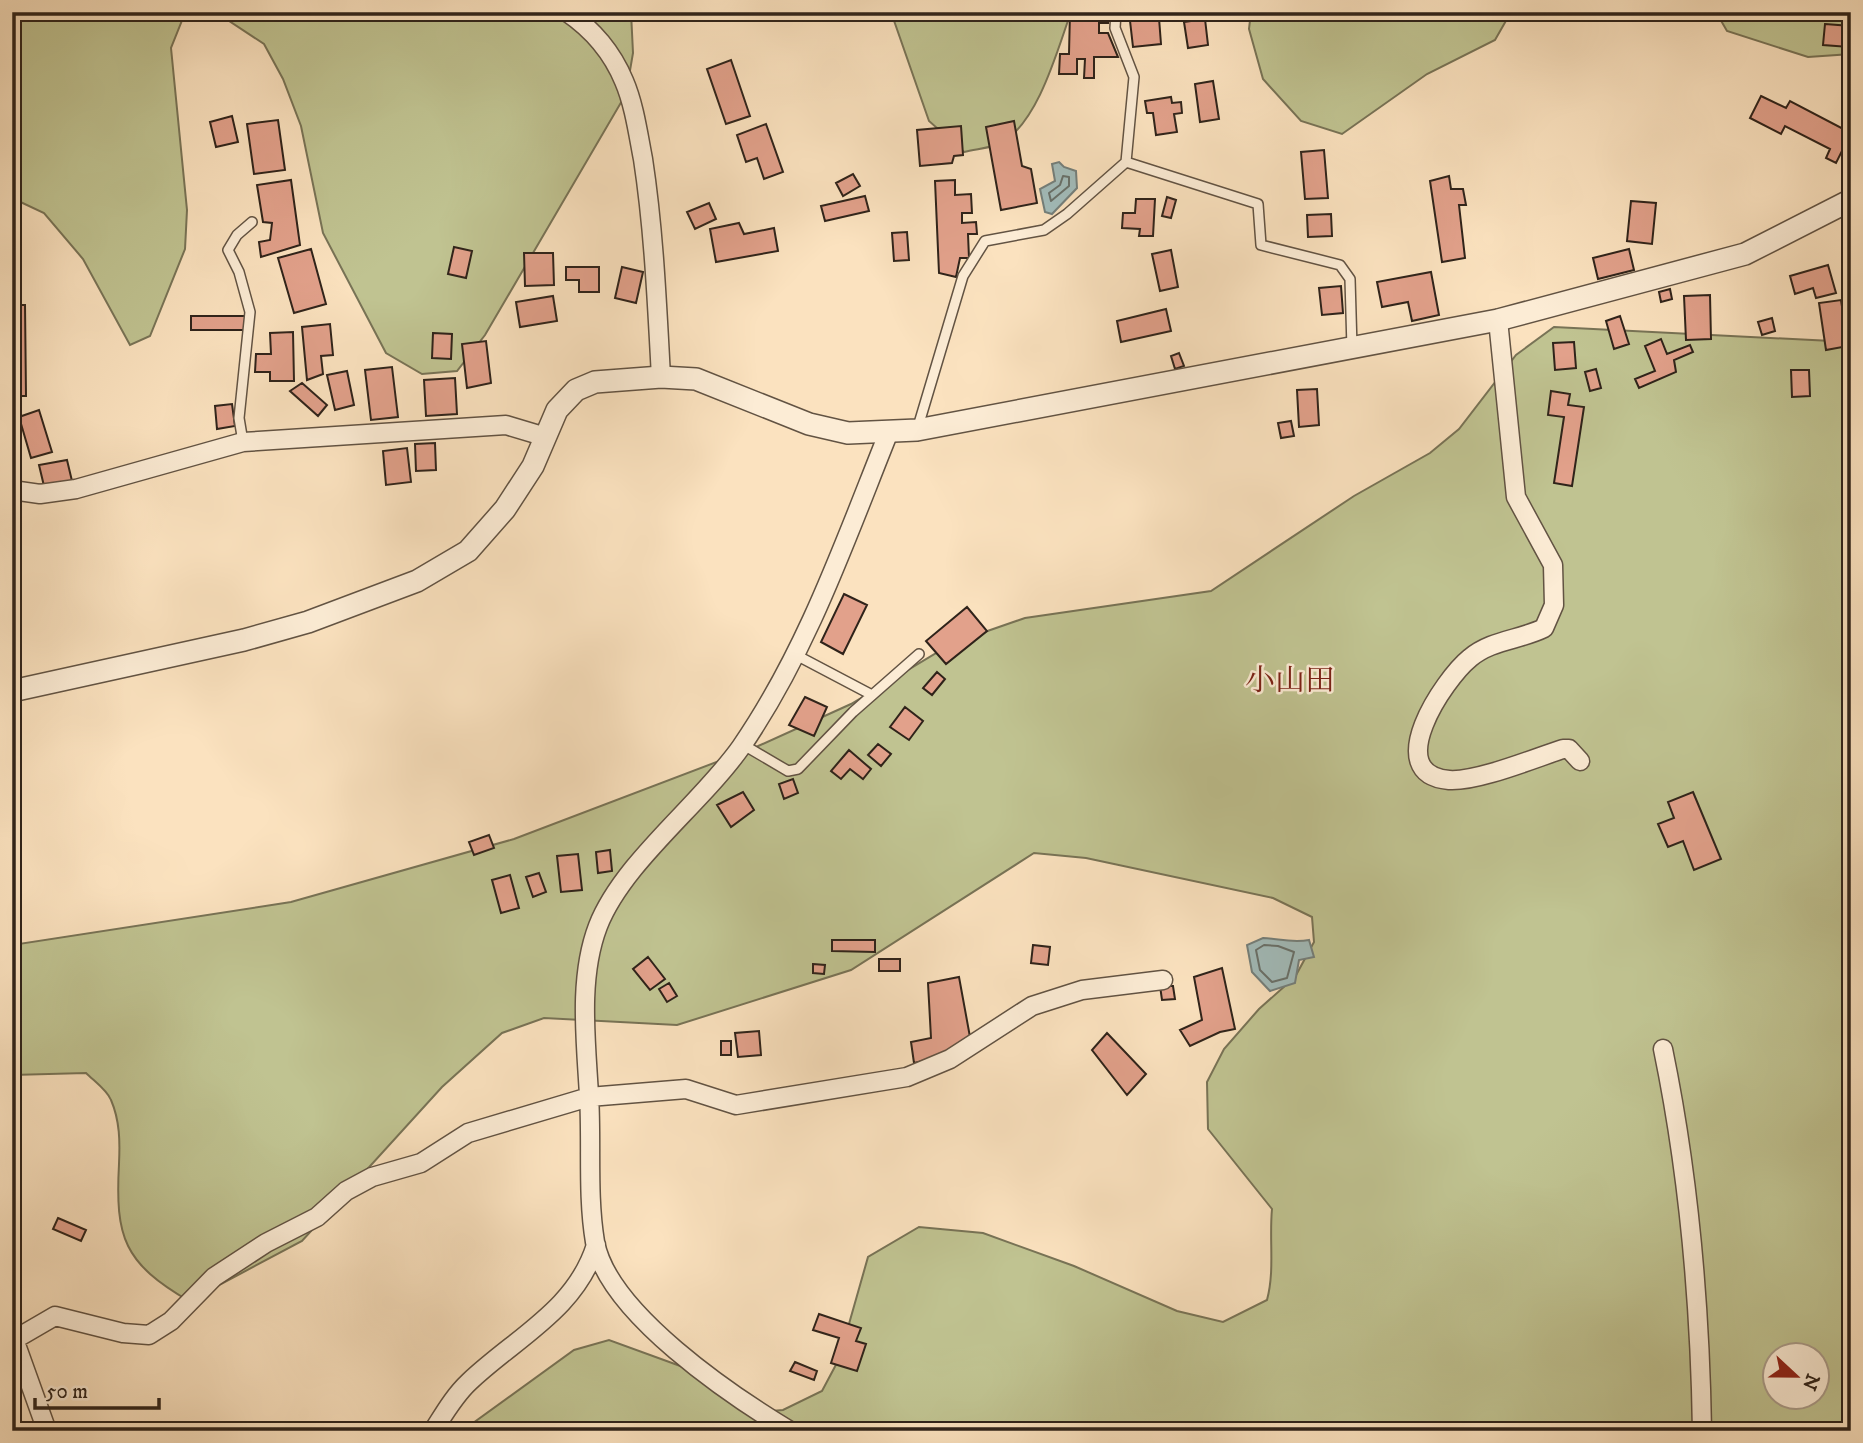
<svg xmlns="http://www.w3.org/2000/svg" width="1863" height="1443" viewBox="0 0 1863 1443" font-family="'IM FELL DW Pica','Noto Serif JP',serif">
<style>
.green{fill:#c0c391;stroke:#787356;stroke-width:2;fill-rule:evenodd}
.water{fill:#a2bcbb;stroke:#747f7b;stroke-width:2}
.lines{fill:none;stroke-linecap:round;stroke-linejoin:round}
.shore{stroke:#68706a;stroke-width:2}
.building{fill:#e2a18b;stroke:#2f231a;stroke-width:2}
.service-casing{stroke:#625343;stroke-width:12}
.minor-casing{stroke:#625343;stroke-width:21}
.tertiary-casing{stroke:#625343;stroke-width:24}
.service{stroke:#fcecd5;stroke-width:9}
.minor{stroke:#fcecd5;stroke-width:18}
.tertiary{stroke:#fcecd5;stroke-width:21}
.labels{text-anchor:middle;stroke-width:5;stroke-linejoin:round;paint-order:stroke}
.quarter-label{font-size:30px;fill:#7a1f14;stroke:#fcecd5}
</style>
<rect width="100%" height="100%" fill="#fbe2bf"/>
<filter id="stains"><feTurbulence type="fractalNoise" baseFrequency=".00286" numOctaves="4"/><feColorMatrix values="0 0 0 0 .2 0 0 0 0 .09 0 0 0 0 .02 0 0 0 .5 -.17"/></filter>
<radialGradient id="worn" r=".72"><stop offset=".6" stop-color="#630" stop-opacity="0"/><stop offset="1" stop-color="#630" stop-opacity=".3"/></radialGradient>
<!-- green -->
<path class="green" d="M12,12H631L633,53L626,94L485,335L457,371L422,374L386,353L323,233L301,126L283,79L264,44L226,19L185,13L171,48L187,210L185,249L150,336L130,345L83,259L44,213L12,198Z
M891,12H1071C1057,51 1039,120 1002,143C992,148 975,149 964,152L929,121Z
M1251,12H1511L1495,40L1427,74L1342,134L1301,121L1263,79L1249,29Z
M1716,12H1851V54L1808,57L1727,31Z
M1554,327L1851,342V1431H462L574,1350L609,1340L694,1371L759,1412L783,1410L822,1391L839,1359L868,1257L919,1227L983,1233L1074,1266L1177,1311L1223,1322L1267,1300C1275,1270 1269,1240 1272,1209L1208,1129L1207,1082L1224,1049L1259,1009L1295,977L1314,942L1312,917L1273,898L1086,858L1034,853L851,970L677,1025L544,1018L502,1033L442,1087L302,1241L189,1301C124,1263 115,1238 119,1164C120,1142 120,1121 111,1100C107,1090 94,1081 86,1073L12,1075V945L291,902L514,839L756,747L851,704L953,643L1025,618L1211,591L1354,496L1430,453L1459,429L1516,355ZM1776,1356H1818V1398H1776Z"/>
<!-- water -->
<path class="water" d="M1059,162L1064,167L1076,171L1077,188L1052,214L1045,212L1040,189L1055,181L1052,164Z
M1263,938C1280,939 1292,943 1309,940L1314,957L1299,960L1295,983L1270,991L1252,972L1247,945Z"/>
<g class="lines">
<!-- shore -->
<path class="shore" d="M1063,176L1069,177V186L1051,201L1049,193L1060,185Z
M1264,945L1278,946L1294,952L1287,978L1272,982L1260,970L1256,950Z"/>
</g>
<!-- building -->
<path class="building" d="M1070,12H1108V23H1099V33H1108L1118,57H1094V78H1084L1085,59H1077V74H1059L1060,54H1069Z
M1129,12H1146L1147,19L1159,18L1161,44L1133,47Z
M1205,19L1208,45L1188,48L1184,22Z
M1825,24L1851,26L1849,47L1823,45Z
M731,60L750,116L726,124L707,69Z
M1213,81L1219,119L1200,122L1195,84Z
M1761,96L1786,108L1790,101L1851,133L1836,163L1826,158L1830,149L1785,126L1781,134L1750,118Z
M1171,97L1172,103L1181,102L1182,113L1174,114L1177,132L1156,135L1153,113H1147L1145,101Z
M232,116L238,142L216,147L210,122Z
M278,120L285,170L254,174L247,124Z
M1014,121L1022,166L1031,169L1037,203L1001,210L986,127Z
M766,124L783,172L764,179L757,158L746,162L737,135Z
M961,126L963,155L954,156L952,163L920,166L917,130Z
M1324,150L1328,198L1305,199L1301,152Z
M853,174L860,186L843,196L836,183Z
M1449,176L1451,189H1463L1466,205H1459L1465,258L1442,262L1430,181Z
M291,180L300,245L261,257L259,242L270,240L272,223L263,222L257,185Z
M955,180V195L971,194L972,213H962V223L976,222L977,234H968L969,258H960L956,277L939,273L935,181Z
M865,196L869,211L825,221L821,206Z
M1167,197L1176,200L1171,218L1162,216Z
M1136,199H1155L1153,236H1139L1140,229L1122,228L1123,213H1135Z
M1631,201L1656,203L1652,244L1627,241Z
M709,203L716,219L695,229L687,212Z
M1331,214L1332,236L1308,237L1307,215Z
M739,223L744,234L774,228L778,251L716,262L710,229Z
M907,232L909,260L894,261L892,233Z
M454,247L472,251L466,278L448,274Z
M311,249L326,304L294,313L278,258Z
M1629,249L1634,270L1598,279L1593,258Z
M1171,250L1178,287L1160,291L1152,254Z
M524,253H553L554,285L525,286Z
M1828,265L1836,293L1816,298L1813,288L1795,294L1790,276Z
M566,267H599V292H579V280H566Z
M622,267L643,272L636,303L615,298Z
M1431,272L1439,315L1412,321L1408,302L1382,307L1377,282Z
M1341,286L1343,313L1322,315L1319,288Z
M1670,289L1672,299L1661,302L1659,292Z
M1710,295L1711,339L1686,340L1684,296Z
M553,296L557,321L520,327L516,302Z
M1841,300L1848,346L1826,350L1819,303Z
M12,305H25L26,396H12Z
M1166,309L1171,331L1121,342L1117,321Z
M191,316H245V330H191Z
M1620,316L1629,344L1614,349L1606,321Z
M1772,318L1775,331L1762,335L1758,322Z
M330,324L333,355L321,356L323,374L307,380L302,327Z
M293,332L294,381H270V372H255L256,354H271L270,333Z
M433,333L452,334L451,359L432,358Z
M1661,339L1667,354L1690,345L1693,352L1674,360L1676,372L1639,388L1635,379L1655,371L1645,346Z
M486,341L491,383L467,388L462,344Z
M1574,342L1576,368L1555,370L1553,343Z
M1179,353L1184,366L1175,369L1171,356Z
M392,367L398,417L371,420L365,370Z
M1596,369L1601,388L1590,391L1585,372Z
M1791,370H1809L1810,396L1792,397Z
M347,371L354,405L335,410L327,375Z
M455,378L457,414L426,416L424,380Z
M302,383L327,405L318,416L290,391Z
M1317,389L1319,425L1299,427L1297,390Z
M1551,391L1570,394L1568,405L1584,407L1572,486L1554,483L1564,417L1548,415Z
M232,404L235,426L217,429L215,406Z
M39,410L52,452L31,458L19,417Z
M1291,421L1294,436L1281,438L1278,423Z
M435,443L436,470L416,471L415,444Z
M407,448L411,482L386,485L383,451Z
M67,460L72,481L44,486L39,465Z
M844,594L867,605L843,654L821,642Z
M967,607L987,631L946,664L926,641Z
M937,672L945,679L932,695L923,688Z
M805,697L827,707L814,736L789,725Z
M905,707L923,721L909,740L890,727Z
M878,744L891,754L881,766L868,755Z
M849,750L871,769L863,779L850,769L841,779L831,771Z
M793,779L798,793L784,799L779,784Z
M743,792L754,810L731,827L717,805Z
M1693,792L1721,859L1694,870L1683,841L1668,847L1658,824L1674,818L1668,802Z
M489,835L494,848L474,855L469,842Z
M610,850L612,871L598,873L596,852Z
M578,854L582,890L561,892L557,856Z
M539,873L546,892L533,897L526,877Z
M510,875L519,908L501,913L492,880Z
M832,940H875V952L832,951Z
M1033,945L1050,947L1048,965L1031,963Z
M648,957L665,979L650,990L633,969Z
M879,959H900V971H879Z
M813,964L825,965L824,974L813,973Z
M1222,968L1235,1029L1220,1032L1190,1046L1180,1030L1202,1020L1194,977Z
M959,977L970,1037L937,1058L914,1063L911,1042L931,1038L928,983Z
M669,983L677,996L667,1002L659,989Z
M1160,986H1173L1175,999L1162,1000Z
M759,1031L761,1055L738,1057L735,1033Z
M1107,1033L1146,1074L1127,1095L1092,1050Z
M721,1041H731V1055H721Z
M58,1218L86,1230L81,1241L53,1229Z
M819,1314L861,1328L856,1341L866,1344L857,1371L831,1363L839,1338L813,1330Z
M795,1362L817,1371L814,1380L790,1371Z"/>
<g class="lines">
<defs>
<path id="service" d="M1126,162L1258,204L1261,245L1340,265L1350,279L1352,348
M917,430L963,276L985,241L1044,230L1067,214L1126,162L1134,77L1115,28L1116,12
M243,442L239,418L250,312L239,272L228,250L237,235L252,222
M796,655L872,695
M742,744L788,771L798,769L853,712L919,654"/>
<path id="minor" d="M567,12C592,29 612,52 624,81C634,104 638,133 643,159C654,231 657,304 661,377
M1498,320L1516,497L1553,565L1554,605L1544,628C1520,640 1491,640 1470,658C1444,679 1380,774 1449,780C1477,782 1535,758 1563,749H1569L1580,761
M12,490L40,494L76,489L243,442L506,425L546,437
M1663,1049C1689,1175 1700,1301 1702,1431
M14,1339L47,1431
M12,1341L55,1316L123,1333L149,1335L171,1321L214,1277L266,1243L317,1217L346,1191L372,1177L421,1163L468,1133L589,1097L686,1089L736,1105L907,1077L950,1059L1032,1006L1082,990L1163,980
M433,1431C444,1414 454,1396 469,1382C515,1338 576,1310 596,1245
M790,1431C732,1396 608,1313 595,1242C587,1194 592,1144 589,1095C586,1041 578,978 598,926C623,862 701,804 741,747C807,651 845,541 888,434"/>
<path id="tertiary" d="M12,691L244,640L308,622L417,581L468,551L505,509L533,466L557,410L576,390L595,382L661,377L696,379L809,424L848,433L917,430L1498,320L1745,254L1851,200"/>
</defs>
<!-- service casing -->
<use href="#service" class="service-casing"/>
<!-- minor casing -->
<use href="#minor" class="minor-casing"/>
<!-- tertiary casing -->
<use href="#tertiary" class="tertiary-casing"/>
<!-- service -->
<use href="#service" class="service"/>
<!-- minor -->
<use href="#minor" class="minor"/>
<!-- tertiary -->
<use href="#tertiary" class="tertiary"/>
</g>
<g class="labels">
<!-- quarter labels -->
<g class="quarter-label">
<text x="1290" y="690">小山田</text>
</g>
</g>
<!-- margin -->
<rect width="1863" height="1443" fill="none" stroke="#fbe2bf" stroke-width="42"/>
<rect x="14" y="14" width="1835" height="1415" fill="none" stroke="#2f231a" stroke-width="3.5"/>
<rect x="21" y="21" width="1821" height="1401" fill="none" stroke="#2f231a" stroke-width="2"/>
<!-- north arrow -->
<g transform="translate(1796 1376) rotate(112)"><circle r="33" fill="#fcecd5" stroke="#aa9c8a" stroke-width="2"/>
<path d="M0-5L12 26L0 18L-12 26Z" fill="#8f2418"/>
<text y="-10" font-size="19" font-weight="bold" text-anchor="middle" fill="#2f231a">N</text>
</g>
<!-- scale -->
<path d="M35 1398v10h124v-10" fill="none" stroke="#2f231a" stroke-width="3.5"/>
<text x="46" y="1398" font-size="21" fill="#2f231a" stroke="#fcecd5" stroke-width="5" paint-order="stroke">50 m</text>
<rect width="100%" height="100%" filter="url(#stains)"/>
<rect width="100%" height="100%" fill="url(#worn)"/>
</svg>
